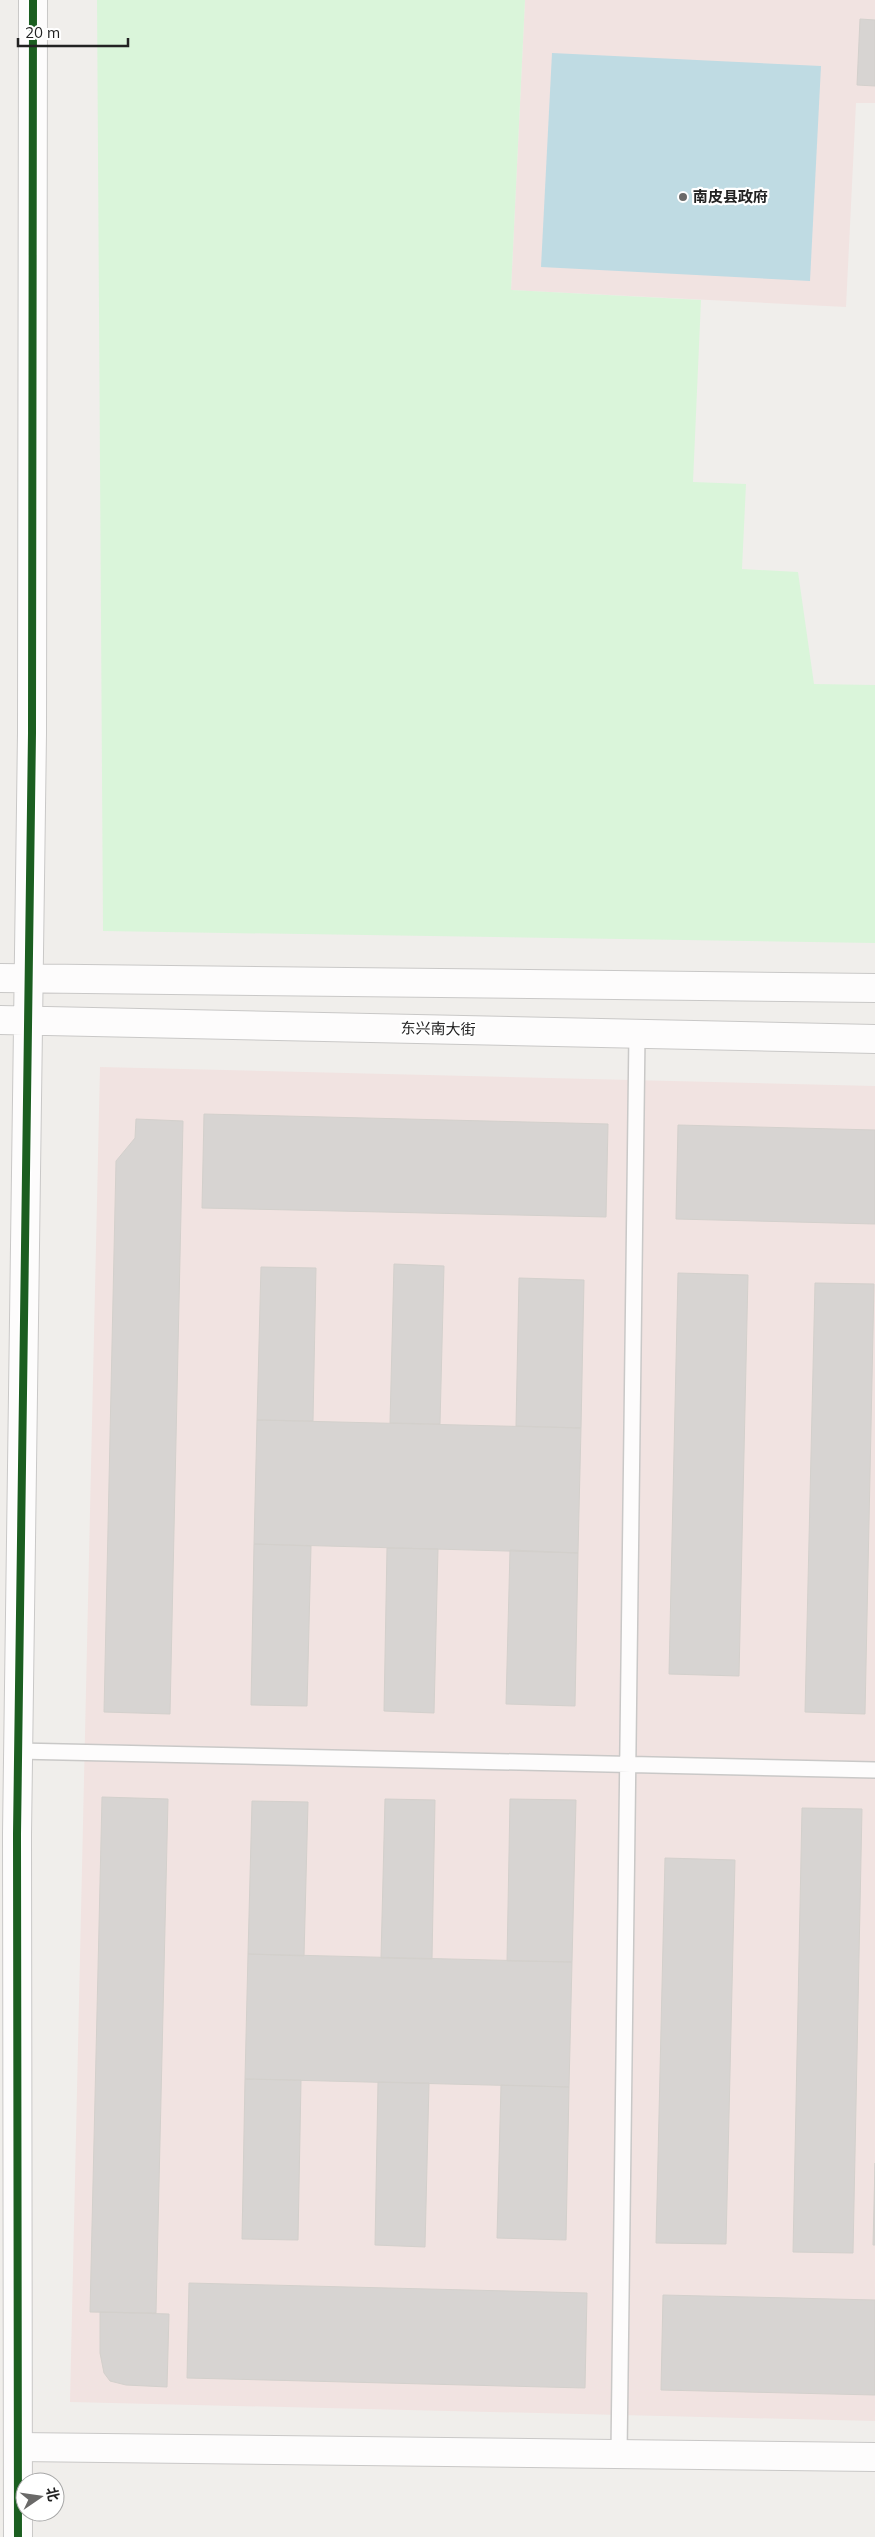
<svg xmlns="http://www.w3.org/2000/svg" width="875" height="2537" viewBox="0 0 875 2537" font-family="Mulish,'Noto Sans SC',sans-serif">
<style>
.commercial{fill:#f1e3e1}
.park{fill:#daf5da}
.water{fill:#bfdbe3}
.building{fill:#d7d4d2;stroke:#d3d0cc}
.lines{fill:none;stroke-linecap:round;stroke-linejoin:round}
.service-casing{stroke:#c9c8c7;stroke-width:18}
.minor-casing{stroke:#c9c8c7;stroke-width:30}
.tertiary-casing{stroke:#c9c8c7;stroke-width:30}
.service{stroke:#fdfcfc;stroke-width:15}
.minor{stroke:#fdfcfc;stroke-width:28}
.tertiary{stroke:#fdfcfc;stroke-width:28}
.cycleway-casing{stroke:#fff;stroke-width:11}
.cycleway{stroke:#1b5e20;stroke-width:8}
.poi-dot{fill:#6a6968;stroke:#fff;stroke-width:2}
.labels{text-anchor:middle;stroke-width:4.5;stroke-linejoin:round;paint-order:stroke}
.poi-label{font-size:15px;font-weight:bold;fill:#222;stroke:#fff;text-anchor:start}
.street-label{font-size:15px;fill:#222;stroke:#fff}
</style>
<rect width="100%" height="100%" fill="#f0eeeb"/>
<!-- commercial -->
<path class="commercial" d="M525,0H875V103H856L846,307L511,290Z
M100,1067L875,1086V2421L70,2402Z"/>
<!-- park -->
<path class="park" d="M97,0H525L511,290L701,300L693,482L746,484L742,569L798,572L814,684L875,685V943L103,931Z"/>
<!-- water -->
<path class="water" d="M552,53L821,66L810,281L541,267Z"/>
<!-- building -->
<path class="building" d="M860,19L875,20V86L857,85Z
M204,1114L608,1124L606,1217L202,1208Z
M136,1119L183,1121L170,1714L104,1712L116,1161L135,1138Z
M678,1125L875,1130V1224L676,1219Z
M394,1264L444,1266L440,1424L390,1423Z
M261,1267L316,1268L313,1421L257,1420Z
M678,1273L748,1275L739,1676L669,1674Z
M519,1278L584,1280L581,1428L516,1426Z
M815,1283L874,1284L865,1714L805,1712Z
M257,1420L581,1428L578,1553L254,1544Z
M254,1544L311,1546L307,1706L251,1705Z
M387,1548L438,1549L434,1713L384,1711Z
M510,1550L578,1553L575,1706L506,1704Z
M102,1797L168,1799L156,2313L90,2312Z
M385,1799L435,1800L432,1959L381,1958Z
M510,1799L576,1800L572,1962L507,1961Z
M252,1801L308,1802L304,1956L248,1954Z
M802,1808L862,1809L853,2253L793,2252Z
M665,1858L735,1860L726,2244L656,2243Z
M248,1954L572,1962L569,2087L245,2079Z
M245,2079L301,2080L298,2240L242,2239Z
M378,2082L429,2083L425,2247L375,2245Z
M501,2085L569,2087L566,2240L497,2238Z
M875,2163V2245H873Z
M189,2283L587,2293L585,2388L187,2378Z
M663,2295L875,2300V2395L661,2390Z
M100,2312L169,2314L167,2387L126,2385L110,2381L104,2373L100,2353Z"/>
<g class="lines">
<defs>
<path id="service" d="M18,1751L875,1770
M619,2454L637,1034"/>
<path id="minor" d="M18,2447L875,2457"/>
<path id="tertiary" d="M0,978L875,988
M0,1020L875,1039
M18,2537L17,1834L32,733L33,0"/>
</defs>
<!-- service casing -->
<use href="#service" class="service-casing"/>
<!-- minor casing -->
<use href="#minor" class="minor-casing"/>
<!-- tertiary casing -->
<use href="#tertiary" class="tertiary-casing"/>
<!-- service -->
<use href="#service" class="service"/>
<!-- minor -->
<use href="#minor" class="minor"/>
<!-- tertiary -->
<use href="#tertiary" class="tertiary"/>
<defs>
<path id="cycleway" d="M18,2537L17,1834L32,733L33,0"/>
</defs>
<!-- cycleway casing -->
<use href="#cycleway" class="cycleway-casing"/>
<!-- cycleway -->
<use href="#cycleway" class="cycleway"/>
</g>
<!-- markers -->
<circle class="poi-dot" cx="683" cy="197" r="5"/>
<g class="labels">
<!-- poi labels -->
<g class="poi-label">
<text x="693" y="202">南皮县政府</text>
</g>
<!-- street labels -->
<g class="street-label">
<text transform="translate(438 1029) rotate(1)" y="5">东兴南大街</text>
</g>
</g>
<!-- north arrow -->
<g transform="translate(40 2497) rotate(77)"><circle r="24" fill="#ffffff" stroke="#a7a7a7"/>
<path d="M0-4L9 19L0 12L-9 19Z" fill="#6a6968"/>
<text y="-8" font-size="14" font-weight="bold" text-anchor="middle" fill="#222222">北</text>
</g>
<!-- scale -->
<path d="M18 38v8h110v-8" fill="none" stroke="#222222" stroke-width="2.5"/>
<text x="25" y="38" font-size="15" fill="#222222" stroke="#ffffff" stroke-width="4" paint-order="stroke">20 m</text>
</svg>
